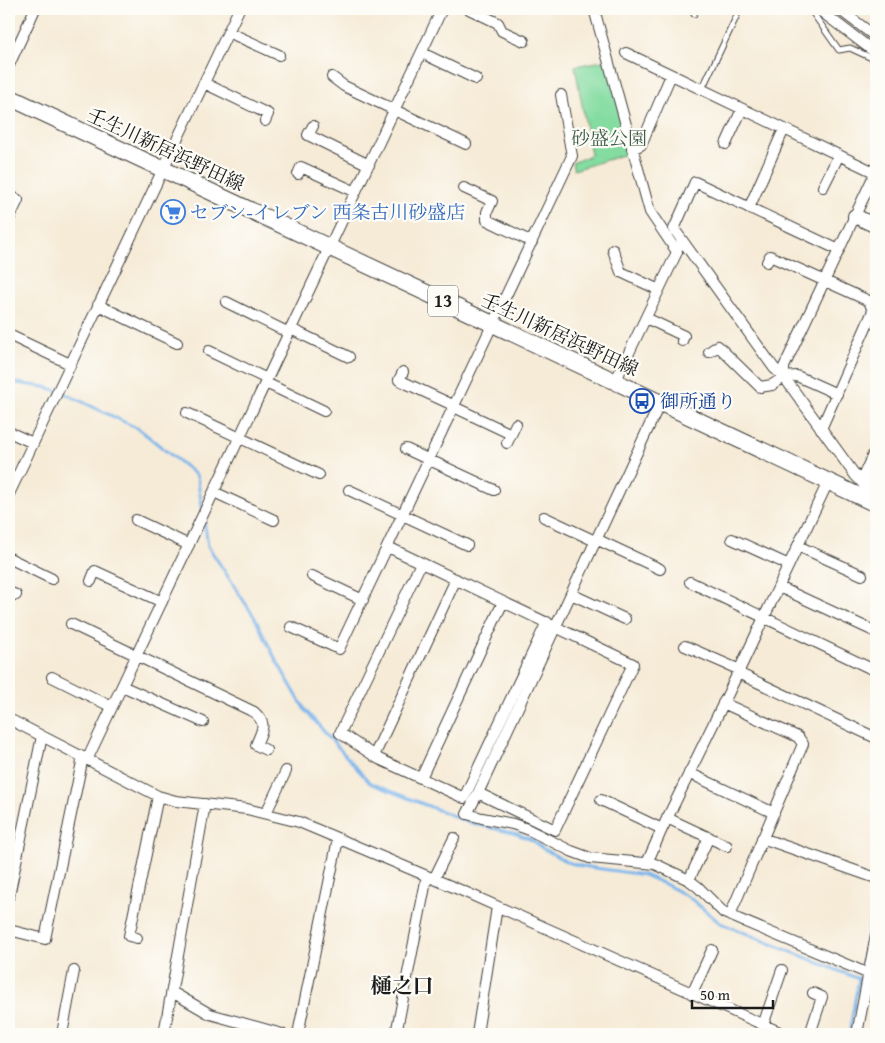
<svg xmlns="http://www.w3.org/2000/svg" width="885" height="1043" viewBox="0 0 885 1043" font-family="'Gentium Book Plus','Noto Serif JP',serif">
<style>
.green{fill:#84dca1;stroke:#507c5e}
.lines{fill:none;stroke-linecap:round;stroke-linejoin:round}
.stream{stroke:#7bb6ec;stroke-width:3}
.service-casing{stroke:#3d3b38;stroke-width:7}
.minor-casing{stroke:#3d3b38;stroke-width:12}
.tertiary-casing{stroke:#3d3b38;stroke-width:16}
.primary-casing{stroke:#3d3b38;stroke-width:18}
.service{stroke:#fff;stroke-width:5}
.minor{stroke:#fff;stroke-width:10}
.tertiary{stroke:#fff;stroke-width:14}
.primary{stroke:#fff;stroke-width:16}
.labels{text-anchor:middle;stroke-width:4.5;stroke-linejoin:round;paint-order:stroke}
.shield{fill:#fdfcf7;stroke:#605f5e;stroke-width:1}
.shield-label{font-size:18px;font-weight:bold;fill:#1c1c1c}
.park-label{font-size:19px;fill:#405f4b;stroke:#fdfcf7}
.street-label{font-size:19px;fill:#1c1c1c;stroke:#fdfcf7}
.shop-label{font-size:19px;fill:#366cbe;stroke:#fdfcf7;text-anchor:start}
.transit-label{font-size:19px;fill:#164399;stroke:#fdfcf7;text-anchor:start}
.quarter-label{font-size:21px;font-weight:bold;fill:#1c1c1c;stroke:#fdfcf7}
</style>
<rect width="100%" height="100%" fill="#fdfcf7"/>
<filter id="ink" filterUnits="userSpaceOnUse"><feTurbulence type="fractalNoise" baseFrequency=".02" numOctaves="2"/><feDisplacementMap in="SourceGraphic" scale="10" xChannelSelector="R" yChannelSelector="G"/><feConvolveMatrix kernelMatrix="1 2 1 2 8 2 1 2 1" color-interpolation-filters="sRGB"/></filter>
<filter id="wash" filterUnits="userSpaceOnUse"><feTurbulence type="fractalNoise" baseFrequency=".0096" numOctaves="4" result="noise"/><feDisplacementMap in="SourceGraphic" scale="20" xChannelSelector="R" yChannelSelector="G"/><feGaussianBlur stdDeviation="1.12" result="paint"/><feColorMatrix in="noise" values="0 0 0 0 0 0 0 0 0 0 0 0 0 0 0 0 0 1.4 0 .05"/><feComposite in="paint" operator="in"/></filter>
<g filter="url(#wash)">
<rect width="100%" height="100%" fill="#f6ebd7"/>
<!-- green -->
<path class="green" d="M608,60L633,152L574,170L572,163L591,155L575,66Z"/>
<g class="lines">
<!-- stream -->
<path class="stream" d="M9,382L45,387L64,393L139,429L197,476L202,508
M204,519L208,546L255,618L276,660L305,710L370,783L471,823L517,834L532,840L542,848L567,862L581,866L644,875L667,885L690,898L720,923L859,979
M861,969L876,891
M849,1034L859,978"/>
</g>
</g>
<g filter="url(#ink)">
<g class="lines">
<defs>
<path id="service" d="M810,9L839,50L850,48L876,60
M694,14L696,9
M702,89L740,9"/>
<path id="minor" d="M469,9L498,23L502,31L524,41
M594,9L650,212L675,249
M818,9L876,53
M839,9L876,37
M228,32L279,55
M422,53L476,79
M626,53L876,173
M9,65L35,9
M332,77L344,86L466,144
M204,83L268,114L265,121
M313,126L308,135L369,165
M726,144L742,109
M632,149L641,145L671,75
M298,174L301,167L356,192
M823,187L839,155
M464,188L492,201L487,212V220L532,242
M9,195L18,200L9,219
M749,208L784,129
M613,250L621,272L659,290
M839,250L695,182L674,229L774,368L784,377L855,475L867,488L876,492
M767,262L770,256L869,301L873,311L876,313
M226,302L289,333
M98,305L177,343
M646,318L684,336L682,341
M291,329L349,357
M11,336L70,364
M209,351L267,379
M709,352L718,346L760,387L772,385L784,377L797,376L837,394
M403,372L399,380L455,406
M784,377V367L876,171
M615,382L677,252L675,249L680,245
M266,383L324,411
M660,403L478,793L467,814L482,818L513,824L527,829L571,851L590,858L655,864L689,880L698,887L724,913L869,974
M454,407L511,434
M187,413L319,475
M821,429L873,311
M9,432L33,443
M507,443L516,424
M406,449L494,490
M862,477L876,484
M861,481L876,448
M349,490L467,545
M214,492L274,520
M9,494L239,9
M544,517L595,541
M136,520L189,545
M596,539L660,569
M732,539L789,565
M798,546L862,575
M388,547L633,664L555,830L478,793
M9,558L52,579
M421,563L340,733L379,759L464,798L547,622
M312,576L363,600
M91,581L95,571L162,602
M690,582L876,671
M779,587L876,632
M9,592L16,595
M571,594L625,619
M71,624L254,712C268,725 262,729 256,745L266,750
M291,627L339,649L572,156L561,95
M685,646L740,670
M738,673L876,738
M52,677L112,707
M122,686L203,722
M723,703L798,737L803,744L730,915
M9,719L158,796L176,801L247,809L299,822L465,892L784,1034
M374,756L456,579
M87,760L442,9
M689,773L774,813
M421,778L503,602
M601,800L662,829
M266,813L286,771
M667,818L727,846
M762,838L876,878
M647,863L662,829L727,696L828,482
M434,879L454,838
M689,880L709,837
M9,896L42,736
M9,930L45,939L83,757
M137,938L129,936L158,796
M172,992L210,1014L282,1034
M692,994L712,950
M763,1025L782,970
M62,1034L74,971
M164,1034L205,804
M298,1034L338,839
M396,1034L427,876
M477,1034L497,907
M810,1034L822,997L813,993
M857,1034L876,935"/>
<path id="tertiary" d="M855,216L876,226"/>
<path id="primary" d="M9,97L876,504"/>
</defs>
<!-- service casing -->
<use href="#service" class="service-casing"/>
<!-- minor casing -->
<use href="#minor" class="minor-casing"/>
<!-- tertiary casing -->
<use href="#tertiary" class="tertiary-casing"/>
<!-- primary casing -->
<use href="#primary" class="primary-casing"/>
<!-- service -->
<use href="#service" class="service"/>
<!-- minor -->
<use href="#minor" class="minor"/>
<!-- tertiary -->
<use href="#tertiary" class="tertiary"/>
<!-- primary -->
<use href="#primary" class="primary"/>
</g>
</g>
<!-- icons -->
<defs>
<symbol id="supermarket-ring" viewBox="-11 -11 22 22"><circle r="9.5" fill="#fdfcf7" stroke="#3f7fe0" stroke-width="1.5"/><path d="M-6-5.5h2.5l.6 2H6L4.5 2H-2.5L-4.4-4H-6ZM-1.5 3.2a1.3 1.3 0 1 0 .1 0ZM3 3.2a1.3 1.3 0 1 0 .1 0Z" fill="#3f7fe0"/></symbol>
<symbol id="bus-ring" viewBox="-11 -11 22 22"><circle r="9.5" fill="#fdfcf7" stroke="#1a4fb4" stroke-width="1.5"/><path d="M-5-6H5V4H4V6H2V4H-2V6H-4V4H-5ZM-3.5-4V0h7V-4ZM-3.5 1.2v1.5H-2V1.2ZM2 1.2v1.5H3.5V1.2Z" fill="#1a4fb4"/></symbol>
</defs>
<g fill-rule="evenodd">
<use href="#supermarket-ring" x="159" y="198" width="28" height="28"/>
<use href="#bus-ring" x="628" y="387" width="28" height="28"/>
</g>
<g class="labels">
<!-- shield labels -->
<rect class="shield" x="428" y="285.5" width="30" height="31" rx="4"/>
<g class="shield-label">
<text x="443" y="307">13</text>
</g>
<!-- park labels -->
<g class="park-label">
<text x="609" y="145">砂盛公園</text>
</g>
<!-- street labels -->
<g class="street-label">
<text transform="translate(166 149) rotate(25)" y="7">壬生川新居浜野田線</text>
<text transform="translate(560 334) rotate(25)" y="7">壬生川新居浜野田線</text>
</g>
<!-- shop labels -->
<g class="shop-label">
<text x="190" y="219">セブン-イレブン 西条古川砂盛店</text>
</g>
<!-- transit labels -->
<g class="transit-label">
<text x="660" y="408">御所通り</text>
</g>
<!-- quarter labels -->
<g class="quarter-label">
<text x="402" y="993">樋之口</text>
</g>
</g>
<!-- margin -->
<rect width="885" height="1043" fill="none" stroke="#fdfcf7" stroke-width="30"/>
<!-- scale -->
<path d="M692 1000v8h81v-8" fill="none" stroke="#1c1c1c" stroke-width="2.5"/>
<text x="700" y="1000" font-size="15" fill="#1c1c1c" stroke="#fdfcf7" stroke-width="4" paint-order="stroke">50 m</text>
</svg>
